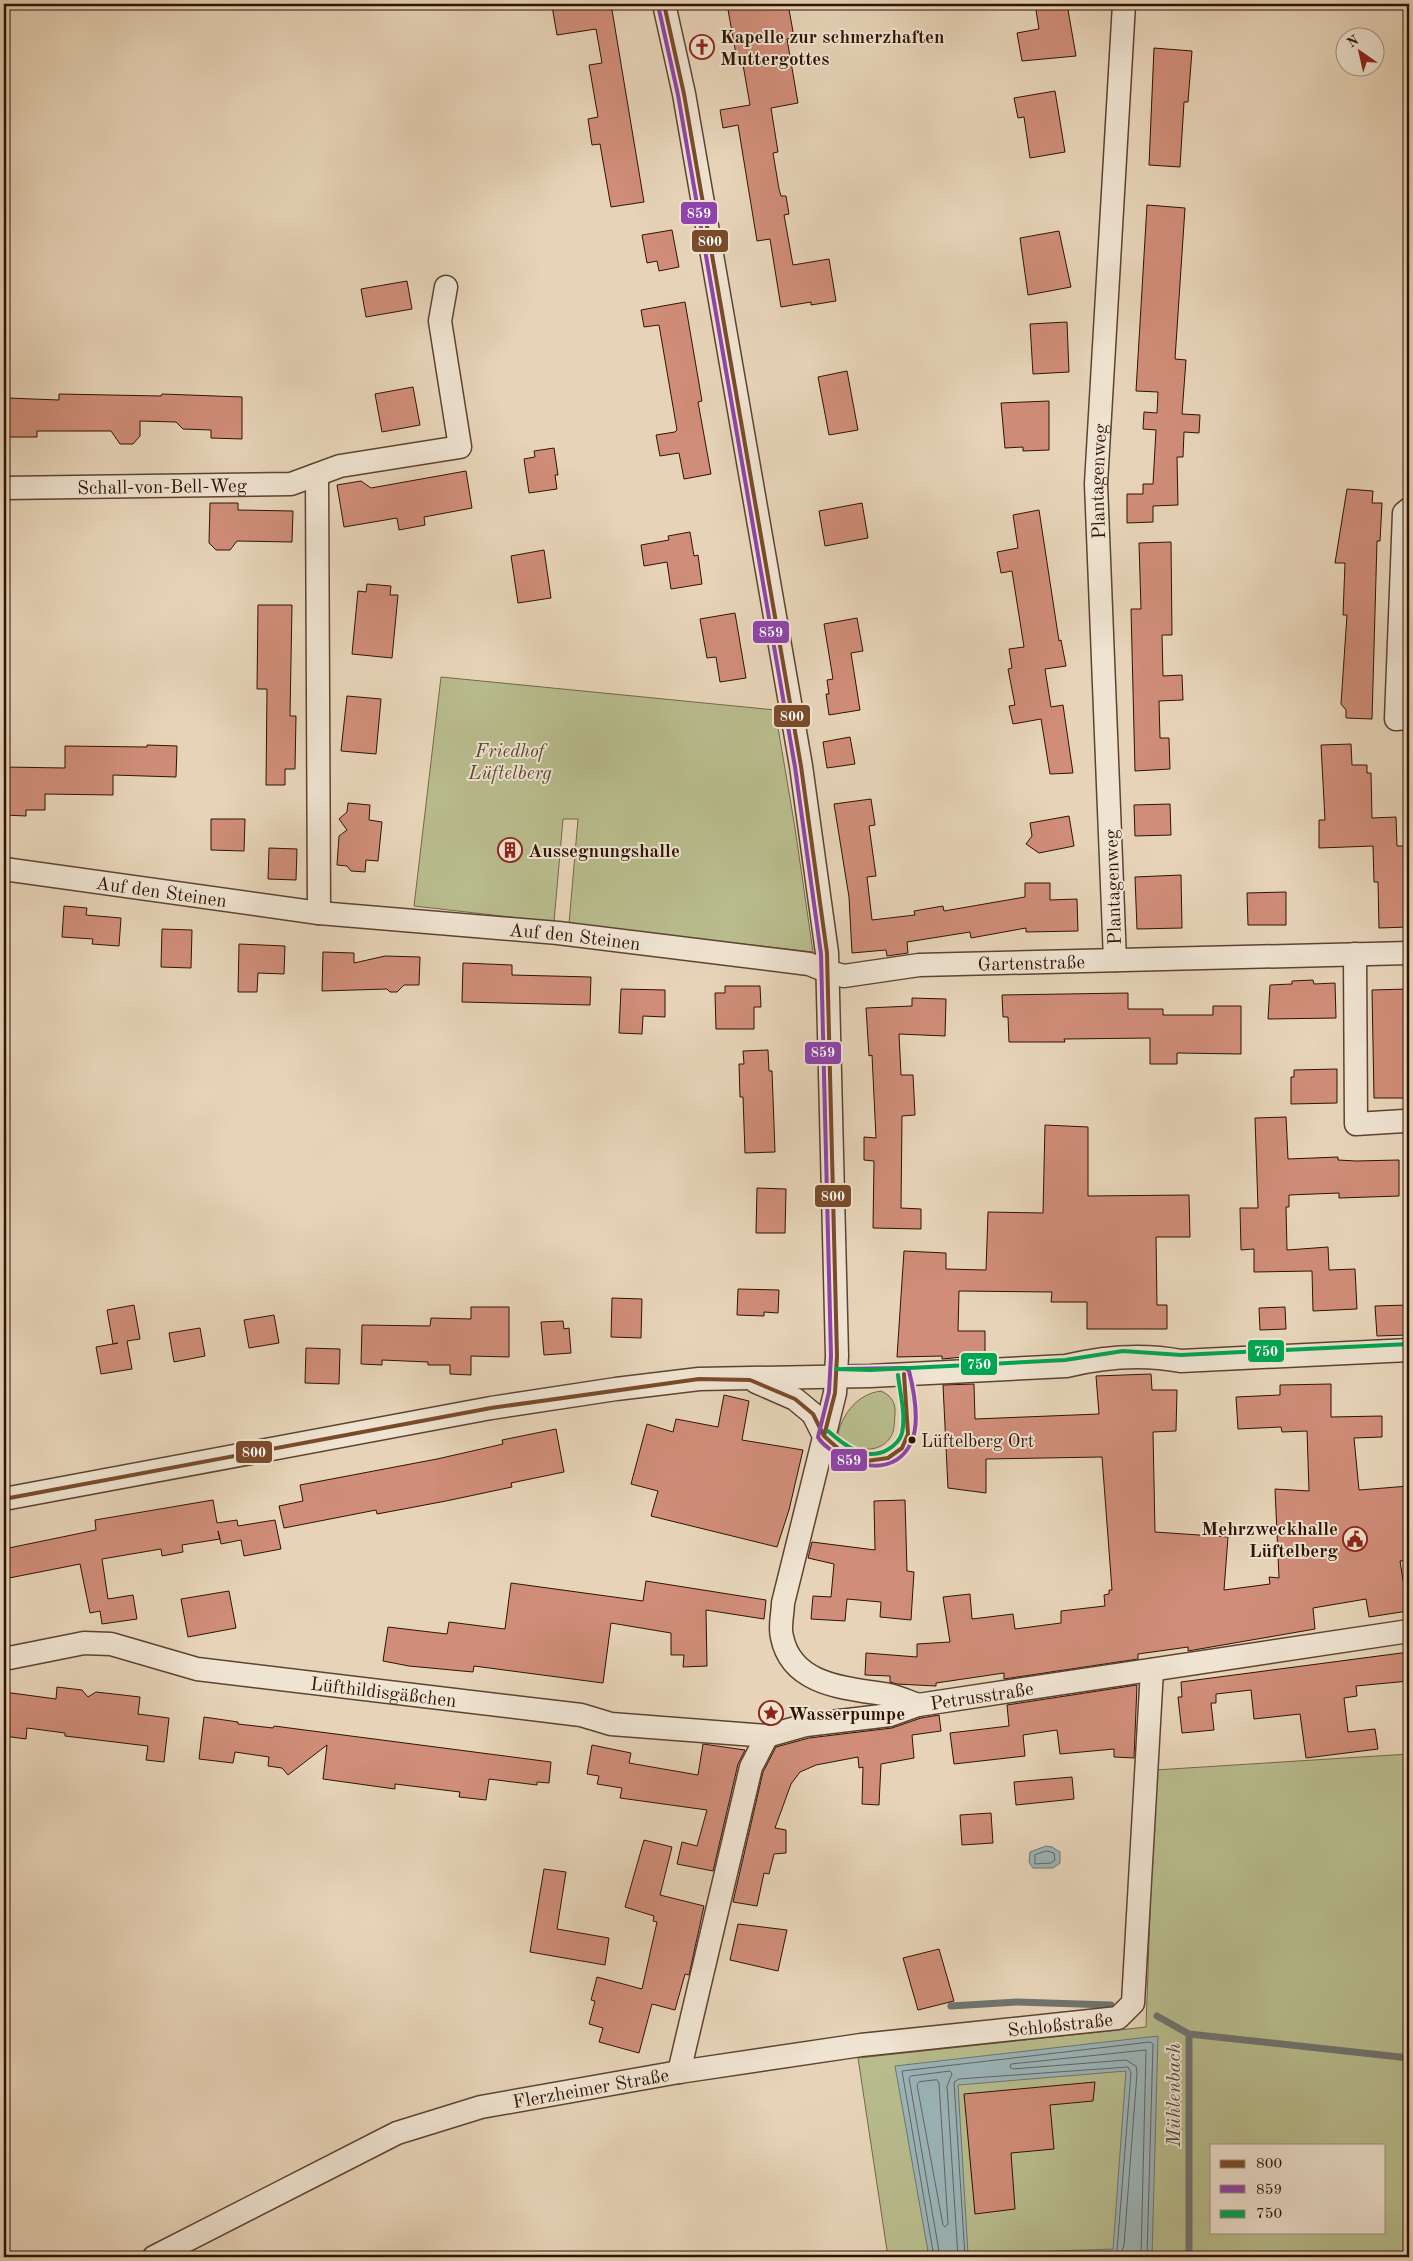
<svg xmlns="http://www.w3.org/2000/svg" width="1413" height="2261" viewBox="0 0 1413 2261" font-family="'Old Standard TT',serif">
<style>
.green{fill:#b8bc8d;stroke:#746848;fill-rule:evenodd}
.water{fill:#9bb5b9;stroke:#707470;fill-rule:evenodd}
.lines{fill:none;stroke-linecap:round;stroke-linejoin:round}
.shore{stroke:#65645e;stroke-width:1}
.stream{stroke:#707470;stroke-width:7}
.building{fill:#d08d79;stroke:#2f1303}
.street-casing{stroke:#5d4330;stroke-width:25}
.street{stroke:#efe3d1;stroke-width:22}
.bus-1-casing{stroke:#efe3d1;stroke-width:8}
.bus-2-casing{stroke:#efe3d1;stroke-width:8}
.bus-3-casing{stroke:#efe3d1;stroke-width:8}
.bus-1{stroke:#7a4b2a;stroke-width:4}
.bus-2{stroke:#8e44ad;stroke-width:4}
.bus-3{stroke:#00a651;stroke-width:4}
.bus-dot{fill:#2f1303;stroke:#efe3d1;stroke-width:2}
.labels{text-anchor:middle;stroke-width:4;stroke-linejoin:round;paint-order:stroke}
.bus-label{font-size:18px;fill:#2f1303;stroke:#efe3d1;text-anchor:start}
.poi-label{font-size:19px;font-weight:bold;fill:#2f1303;stroke:#efe3d1;text-anchor:start}
.street-label{font-size:19px;fill:#2f1303;stroke:#efe3d1}
.park-label{font-size:19px;font-style:italic;fill:#58462c;stroke:#efe3d1}
.water-label{font-size:20px;font-style:italic;fill:#554c43;stroke:#efe3d1}
.line-badge{stroke:#efe3d1;stroke-width:2}
.badge-label{font-size:14px;text-anchor:middle;font-weight:bold;fill:#fff}
</style>
<rect width="100%" height="100%" fill="#e7d4b8"/>
<filter id="stains"><feTurbulence type="fractalNoise" baseFrequency=".004" numOctaves="4"/><feColorMatrix values="0 0 0 0 .2 0 0 0 0 .09 0 0 0 0 .02 0 0 0 .5 -.17"/></filter>
<radialGradient id="worn" r=".72"><stop offset=".6" stop-color="#630" stop-opacity="0"/><stop offset="1" stop-color="#630" stop-opacity=".3"/></radialGradient>
<!-- green -->
<path class="green" d="M441,677L775,710L795,828L813,952L569,924L578,819H563L554,922L414,906Z
M881,1391C892,1396 896,1403 895,1415C894,1423 895,1431 890,1438C877,1456 848,1451 838,1433C844,1412 858,1394 881,1391Z
M1409,1754V2257H888L858,2058L1146,2027L1155,1770ZM1212,2145H1384V2232H1212Z"/>
<!-- water -->
<path class="water" d="M1046,1846L1052,1847L1060,1852V1863L1053,1868H1033L1029,1862L1030,1852Z
M1158,2036L1152,2257H929L895,2066ZM1126,2071L1113,2249L968,2254L958,2085Z"/>
<g class="lines">
<!-- shore -->
<path class="shore" d="M1047,1851L1054,1853L1055,1860L1051,1863L1035,1864V1855Z
M937,2080L939,2083L948,2224L945,2227L943,2225L917,2085L919,2082Z
M934,2257L902,2071L1150,2042L1153,2044L1147,2257
M940,2257L909,2078L911,2076L950,2071L952,2074L947,2086L958,2257
M965,2257L954,2082L959,2079L1128,2067L1131,2073L1117,2251L1112,2254L1018,2257
M1120,2257L1124,2245L1137,2073L1136,2066L1126,2060L1013,2069L1010,2067L1011,2064L1146,2050L1141,2257"/>
<!-- stream -->
<path class="stream" d="M951,2006L1017,2002L1111,2005
M1157,2016L1189,2034
M1189,2257V2034L1409,2058"/>
</g>
<!-- building -->
<path class="building" d="M565,4H611L644,202L611,207L600,144L592,145L588,119L598,117L589,65L602,63L596,29L557,35L552,6Z
M727,4H788L794,37L787,39L798,103L771,108L778,152L773,153L779,189L781,196H786L789,214L784,215L793,265L829,259L836,301L811,305V302L781,307L770,239L757,241L738,125L723,128L720,110L750,105L742,59L737,60Z
M1035,4H1067L1076,56L1022,61L1017,33L1039,29Z
M1154,48L1192,51L1188,102H1184L1180,167L1149,165Z
M1055,91L1065,152L1030,158L1024,117L1018,118L1014,98Z
M1147,205L1185,208L1175,359L1186,360L1182,414L1200,415L1199,433L1184,432L1183,457H1177L1178,505L1153,506V522L1127,523V494H1143V484H1153L1156,430L1143,429L1144,412L1157,413L1158,392L1136,391Z
M672,230L679,267L659,271L657,261L647,263L642,235Z
M1059,231L1071,287L1028,295L1020,238Z
M407,281L412,309L366,317L361,289Z
M685,302L702,401L698,402L711,474L684,479L679,453L660,456L656,435L675,432L677,430L659,325L644,327L641,310Z
M1067,322L1069,372L1033,374L1030,324Z
M847,371L858,430L829,435L818,377Z
M413,387L420,425L382,432L375,394Z
M59,394L161,396L162,394L242,397V439L211,438V430L183,429L176,422L140,421V436L133,444H120L111,431H37V437H7L8,398L59,400Z
M1049,401V450L1023,451V447L1005,448L1001,403Z
M554,448L558,475H555L557,489L529,493L524,459L535,457L534,451Z
M466,471L472,508L424,517L425,525L399,530L397,518L344,527L337,485L361,481L371,488Z
M1347,489L1373,491L1372,503H1382L1380,541H1377L1372,719L1346,718V710L1341,704L1347,615H1343L1345,563H1335Z
M210,503H238V510L293,511L292,542L237,541L230,550H216L209,543Z
M862,503L868,538L825,546L819,511Z
M1039,510L1059,641L1061,640L1066,666L1045,669L1051,707L1063,705L1073,773L1050,774L1041,719L1013,724L1009,706L1015,705L1008,669L1012,668L1009,649L1024,647L1012,571L1001,573L997,552L1018,548L1013,515Z
M690,532L694,556L698,555L702,584L671,589L667,562L644,566L641,545L669,540L668,536Z
M1171,542L1172,635H1162L1163,676L1182,675L1183,700L1159,701L1160,738H1169L1170,769L1135,771L1131,609H1141L1139,543Z
M544,550L551,598L518,603L511,556Z
M367,584L391,586L390,595H398L392,658L352,654L358,591L366,592Z
M258,605H292L290,716H296L295,769H285V785H266L267,689H257Z
M735,613L746,678L720,682L716,657L707,658L700,619Z
M857,618L863,651L851,653L860,710L829,715L826,694H829L827,680L833,679L824,624Z
M347,696L381,699L376,754L341,751Z
M850,737L855,764L827,768L823,742Z
M1351,744L1352,765H1367V773H1371L1372,818L1396,817L1397,846H1409V927L1379,928L1378,882H1374L1373,846L1319,848V820H1325L1321,745Z
M147,745L177,746L176,777L113,775V795L45,794V810H26V816L4,815V767L65,768V746L147,747Z
M871,799L875,825L869,826L876,876L867,877L872,920L915,915L914,911L943,906L944,911L1025,897V883H1050V900L1077,899L1078,931L1026,932V928L971,938L970,932L907,942L908,953L887,956L886,950L852,953L849,897L834,804Z
M348,803L370,805L369,820L382,822L378,861L366,860L365,872L351,871L347,866L337,865L339,836L347,830L339,819L347,812Z
M1170,804L1171,835L1135,836L1134,805Z
M1069,816L1074,846L1039,853L1026,844L1032,836L1030,823Z
M211,819H245L244,851L211,850Z
M269,848L297,849L296,880L268,879Z
M1181,875L1182,928L1137,929L1135,877Z
M1286,892V925H1248L1247,893Z
M64,906L87,908L86,915L121,918L119,946L92,944L93,939L62,937Z
M162,929L192,930L191,968L161,967Z
M239,944L285,946L284,974L258,973L257,992H238Z
M323,952L354,953V963L385,956L420,957L419,985H404L397,992H390L387,989L322,991Z
M463,963L512,965V975L591,977L590,1005L462,1002Z
M1313,980L1314,984L1335,983L1336,1018L1268,1019L1270,985L1292,984V981Z
M725,986H760L761,1007H754V1029H716L715,993H725Z
M621,989L665,990V1017L643,1016L642,1034L619,1033Z
M1407,989L1409,1098H1374L1372,990Z
M1128,993V1009H1163V1015H1213V1006H1241V1054L1177,1053V1064H1150V1038L1064,1039L1065,1042H1009L1008,1017H1003L1002,995Z
M912,998L946,999L945,1036L899,1034L901,1075H913L915,1115L902,1116L901,1208L921,1209V1229L873,1228L874,1161L864,1160V1137L876,1138L872,1055L869,1056L866,1008L912,1006Z
M768,1050L769,1071H772L775,1152L745,1153L743,1097H740L739,1064H744L743,1051Z
M1337,1069V1103L1291,1104V1077H1294V1070Z
M1286,1117L1288,1159L1338,1157V1160L1356,1161L1399,1160V1196L1339,1198V1193L1289,1195V1207H1286L1287,1250L1328,1247L1329,1270L1355,1269L1357,1309L1313,1311L1312,1271L1254,1272V1249L1241,1250L1240,1208H1258L1255,1118Z
M1045,1125L1088,1127V1196L1189,1195L1190,1237H1156L1157,1305H1167V1329H1087V1302H1051L1052,1292L959,1291L958,1331H985V1355L942,1359V1356L897,1357L904,1251L946,1253V1269L986,1270L988,1212L1043,1213Z
M757,1188L786,1189L785,1233H756Z
M738,1289L779,1290L778,1313L764,1312V1316L737,1315Z
M612,1298L642,1299L641,1338L611,1337Z
M134,1305L140,1339L127,1341L132,1369L101,1374L96,1347L118,1343L113,1344L107,1310Z
M1407,1305V1335L1377,1336L1375,1306Z
M471,1307H509V1357L471,1356V1375L450,1374V1365H428V1362L382,1360V1365L361,1364L362,1325L430,1326L431,1318L471,1319Z
M1285,1307L1286,1329L1260,1330L1259,1308Z
M274,1315L279,1343L249,1348L244,1320Z
M563,1321L564,1329L569,1328L571,1353L544,1355L541,1322Z
M200,1328L205,1356L174,1362L169,1333Z
M306,1348L340,1349L339,1384L305,1383Z
M1151,1374L1152,1390H1177L1176,1431L1153,1432L1155,1532L1228,1537L1224,1590L1270,1584L1269,1577L1279,1578L1275,1489L1309,1491L1307,1431L1282,1432L1281,1427L1238,1429L1236,1397L1280,1395V1385L1331,1384V1417L1382,1416V1437L1354,1438L1359,1490L1409,1486V1560L1400,1561L1408,1611L1369,1617L1366,1599L1313,1608L1315,1629L1188,1651V1647L1138,1654V1659L1004,1679V1673L936,1683V1686L897,1684L890,1682V1676L865,1675L866,1653L917,1657V1644L950,1642L943,1597L970,1594L972,1619L1013,1614L1015,1629L1061,1623V1611L1105,1606L1104,1595L1109,1594V1590H1112L1102,1457L986,1459V1493L948,1488L943,1385L974,1384L975,1419L1099,1414L1096,1376Z
M724,1395L749,1401L742,1440L803,1450L789,1510L777,1547L651,1516L658,1491L631,1484L647,1424L673,1432L676,1419L718,1427Z
M556,1429L564,1472L511,1483L512,1487L446,1501L377,1514L376,1510L284,1528L279,1506L303,1501L300,1485L437,1459L503,1444L502,1440Z
M213,1500L217,1523L237,1520L238,1526L275,1520L281,1549L244,1556L241,1540L221,1544L218,1531L220,1539L182,1545L183,1552L162,1556L161,1549L102,1559L108,1599L133,1595L137,1619L102,1624L100,1611L90,1613L80,1564L4,1579V1549L96,1530L95,1520Z
M905,1500L907,1571L914,1572L911,1620L880,1617L881,1602L847,1599L845,1621L811,1619L813,1596L831,1597L834,1564L808,1558L812,1542L875,1550L874,1501Z
M646,1581L766,1600L764,1619L706,1610L707,1666L683,1667L684,1655H671V1633L611,1623L603,1683L474,1666L473,1672L409,1666L383,1661L388,1627L447,1634L449,1622L505,1629L511,1583L643,1601Z
M229,1591L236,1628L188,1637L181,1599Z
M1409,1652V1681L1356,1686L1357,1696L1344,1698L1348,1732L1375,1729L1378,1749L1306,1758L1300,1714L1254,1719L1251,1690L1216,1694V1703H1211L1214,1730L1182,1733L1178,1697H1182L1181,1682Z
M1137,1685L1134,1758L1114,1757V1749L1060,1754L1057,1730L1023,1735L1025,1756L954,1764L950,1733L1009,1726L1007,1705Z
M57,1687L82,1690L88,1697L96,1692L140,1697L138,1714L169,1718L164,1762L146,1760L148,1746L65,1736V1733L27,1728L26,1739L4,1736V1692L56,1699Z
M939,1715L941,1731L912,1735L914,1758L881,1764L879,1805L862,1804L863,1767L859,1768L858,1757L816,1765L800,1772L791,1784L775,1828L786,1830V1853L774,1854L769,1874L764,1873L757,1906L733,1902L763,1772L776,1747L809,1738L892,1728L921,1718Z
M204,1717L238,1722V1724L273,1728L274,1726L551,1762L549,1783L537,1782V1785L489,1779L486,1800L459,1797L460,1792L395,1784V1789L323,1779L327,1745L288,1775L282,1768L268,1766L269,1757L235,1752L233,1763L199,1759Z
M703,1744L745,1750L738,1764L713,1871L677,1864L682,1842L697,1846L707,1810L620,1798L622,1788L597,1784L599,1776L587,1774L592,1745L631,1753L629,1763L698,1775Z
M1072,1777L1074,1799L1016,1805L1014,1782Z
M991,1813L993,1843L962,1845L960,1815Z
M644,1840L672,1847L660,1895L704,1906L689,1975L685,1974L675,2010L652,2004L639,2053L599,2042L603,2028L589,2024L595,2001L591,2000L597,1977L642,1989L657,1922L653,1921L654,1916L625,1907Z
M544,1869L566,1872L557,1929L609,1938L605,1965L530,1952Z
M738,1924L787,1930L778,1971L730,1960Z
M939,1949L954,2001L918,2010L903,1958Z
M1095,2082L1093,2101L1050,2105L1054,2149L1011,2153L1015,2209L975,2214L964,2094Z"/>
<g class="lines">
<defs>
<g id="street">
<path id="s1" d="M664,4L684,94L801,766L827,953L837,1356L835,1393L783,1603C783,1613 779,1627 782,1637C792,1687 849,1688 889,1695C899,1697 909,1702 918,1705L1409,1631"/>
<path d="M317,475L319,913"/>
<path id="s2" d="M4,488L291,484L340,466L460,447L440,321L446,287"/>
<path d="M1409,509L1404,513L1396,719L1409,718"/>
<path id="s3" d="M4,869L319,913L558,933L809,964L829,972L844,976L919,965L1409,953"/>
<path d="M1355,954L1356,1124L1404,1121"/>
<path id="s4" d="M1115,960L1096,484L1124,4"/>
<path d="M756,1382L795,1399L813,1414L824,1436"/>
<path d="M4,1499L491,1408L616,1389L699,1379L870,1376L1066,1366C1103,1357 1144,1354 1181,1361L1409,1350"/>
<path id="s5" d="M4,1659L84,1643L111,1644L197,1669L581,1715L611,1724L767,1736L806,1725L890,1715L918,1705"/>
<path d="M679,2072L751,1767L767,1736"/>
<path id="s6" d="M154,2257L397,2133L481,2107L679,2072L861,2045L1118,2018L1133,2003L1152,1670"/>
</g>
</defs>
<!-- street casing -->
<use href="#street" class="street-casing"/>
<!-- street -->
<use href="#street" class="street"/>
<defs>
<path id="bus-1" d="M664,4L684,94L801,766L827,953L837,1356L835,1393L824,1436
M4,1499L491,1408L699,1379L750,1380L795,1399L813,1414L824,1436L842,1452L867,1461L888,1458L902,1448L908,1434L904,1374"/>
<path id="bus-2" d="M658,5L678,95L795,767L821,954L831,1356L829,1392L818,1437C821,1443 826,1446 831,1450C855,1468 895,1476 911,1443C920,1424 914,1391 909,1371L905,1368L843,1369"/>
<path id="bus-3" d="M836,1369L870,1370L1065,1360L1123,1351L1181,1355L1409,1344
M828,1431C844,1445 865,1462 887,1450C894,1446 900,1441 902,1433C906,1415 900,1393 898,1375"/>
</defs>
<!-- bus-1 casing -->
<use href="#bus-1" class="bus-1-casing"/>
<!-- bus-2 casing -->
<use href="#bus-2" class="bus-2-casing"/>
<!-- bus-3 casing -->
<use href="#bus-3" class="bus-3-casing"/>
<!-- bus-1 -->
<use href="#bus-1" class="bus-1"/>
<!-- bus-2 -->
<use href="#bus-2" class="bus-2"/>
<!-- bus-3 -->
<use href="#bus-3" class="bus-3"/>
</g>
<!-- icons -->
<defs>
<symbol id="church-ring" viewBox="-11 -11 22 22"><circle r="9.5" fill="#efe3d1" stroke="#8f2418" stroke-width="1.5"/><path d="M-1.2-6h2.4v3.5h3.3v2.4h-3.3V6h-2.4V-.1h-3.3v-2.4h3.3Z" fill="#8f2418"/></symbol>
<symbol id="building-ring" viewBox="-11 -11 22 22"><circle r="9.5" fill="#efe3d1" stroke="#8f2418" stroke-width="1.5"/><path d="M-4-6H4V6H1V3H-1V6H-4ZM-2.5-4.3h1.7v1.8h-1.7ZM.8-4.3h1.7v1.8H.8ZM-2.5-1h1.7V.8h-1.7ZM.8-1h1.7V.8H.8Z" fill="#8f2418"/></symbol>
<symbol id="civic-ring" viewBox="-11 -11 22 22"><circle r="9.5" fill="#efe3d1" stroke="#8f2418" stroke-width="1.5"/><path d="M-.6-6.5H3V-4.5H.6V-3L4-1V1h2V6H-6V1h2V-1L-.6-3ZM-1.2 2.5V6h2.4V2.5Z" fill="#8f2418"/></symbol>
<symbol id="sight-ring" viewBox="-11 -11 22 22"><circle r="9.5" fill="#efe3d1" stroke="#8f2418" stroke-width="1.5"/><path d="M0-6L1.8-2.2L6-1.7L2.9 1.2L3.7 5.4L0 3.3L-3.7 5.4L-2.9 1.2L-6-1.7L-1.8-2.2Z" fill="#8f2418"/></symbol>
</defs>
<g fill-rule="evenodd">
<use href="#church-ring" x="688" y="33" width="28" height="28"/>
<use href="#building-ring" x="496" y="836" width="28" height="28"/>
<use href="#civic-ring" x="1341" y="1525" width="28" height="28"/>
<use href="#sight-ring" x="757" y="1699" width="28" height="28"/>
</g>
<!-- markers -->
<circle class="bus-dot" cx="912" cy="1440" r="4.5"/>
<g class="labels">
<!-- bus labels -->
<g class="bus-label">
<text x="921" y="1447">Lüftelberg Ort</text>
</g>
<!-- poi labels -->
<g class="poi-label">
<text x="720" y="43">Kapelle zur schmerzhaften<tspan x="720" dy="22">Muttergottes</tspan></text>
<text x="528" y="857">Aussegnungshalle</text>
<text x="1338" y="1535" text-anchor="end">Mehrzweckhalle<tspan x="1338" dy="22">Lüftelberg</tspan></text>
<text x="788" y="1720">Wasserpumpe</text>
</g>
<!-- street labels -->
<g class="street-label">
<text dy="7" stroke="none"><textPath href="#s4" startOffset="479">Plantagenweg</textPath></text>
<text dy="7" stroke="none"><textPath href="#s2" startOffset="158">Schall-von-Bell-Weg</textPath></text>
<text transform="translate(1112 887) rotate(-92)" y="7">Plantagenweg</text>
<text dy="7" stroke="none"><textPath href="#s3" startOffset="159">Auf den Steinen</textPath></text>
<text dy="7" stroke="none"><textPath href="#s3" startOffset="575">Auf den Steinen</textPath></text>
<text dy="7" stroke="none"><textPath href="#s3" startOffset="1036">Gartenstraße</textPath></text>
<text dy="7" stroke="none"><textPath href="#s5" startOffset="386">Lüfthildisgäßchen</textPath></text>
<text dy="7" stroke="none"><textPath href="#s1" startOffset="1880">Petrusstraße</textPath></text>
<text dy="7" stroke="none"><textPath href="#s6" startOffset="946">Schloßstraße</textPath></text>
<text dy="7" stroke="none"><textPath href="#s6" startOffset="472">Flerzheimer Straße</textPath></text>
</g>
<!-- park labels -->
<g class="park-label">
<text x="510" y="757">Friedhof<tspan x="510" dy="22">Lüftelberg</tspan></text>
</g>
<!-- water labels -->
<g class="water-label">
<text transform="translate(1173 2095) rotate(-90)" y="7">Mühlenbach</text>
</g>
</g>
<g class="line-badge">
<rect x="680" y="201" width="38" height="24" rx="5" fill="#8e44ad"/>
<rect x="691" y="229" width="38" height="24" rx="5" fill="#7a4b2a"/>
<rect x="752" y="620" width="38" height="24" rx="5" fill="#8e44ad"/>
<rect x="773" y="704" width="38" height="24" rx="5" fill="#7a4b2a"/>
<rect x="804" y="1041" width="38" height="24" rx="5" fill="#8e44ad"/>
<rect x="814" y="1184" width="38" height="24" rx="5" fill="#7a4b2a"/>
<rect x="1247" y="1339" width="38" height="24" rx="5" fill="#00a651"/>
<rect x="960" y="1352" width="38" height="24" rx="5" fill="#00a651"/>
<rect x="235" y="1440" width="38" height="24" rx="5" fill="#7a4b2a"/>
<rect x="830" y="1448" width="38" height="24" rx="5" fill="#8e44ad"/>
</g>
<g class="badge-label">
<text x="699" y="218">859</text>
<text x="710" y="246">800</text>
<text x="771" y="637">859</text>
<text x="792" y="721">800</text>
<text x="823" y="1057">859</text>
<text x="833" y="1201">800</text>
<text x="1266" y="1356">750</text>
<text x="979" y="1369">750</text>
<text x="254" y="1457">800</text>
<text x="849" y="1465">859</text>
</g>
<!-- margin -->
<rect width="1413" height="2261" fill="none" stroke="#e7d4b8" stroke-width="20"/>
<rect x="5" y="5" width="1403" height="2251" fill="none" stroke="#2f1303" stroke-width="2.5"/>
<rect x="10" y="10" width="1393" height="2241" fill="none" stroke="#2f1303"/>
<!-- legend -->
<rect x="1210" y="2144" width="175" height="90" fill="#efe3d1" stroke="#a2907f"/>
<rect x="1220" y="2160" width="25" height="8" fill="#7a4b2a" stroke="#a2907f"/>
<text x="1256" y="2168" font-size="15" fill="#2f1303">800</text>
<rect x="1220" y="2185" width="25" height="8" fill="#8e44ad" stroke="#a2907f"/>
<text x="1256" y="2194" font-size="15" fill="#2f1303">859</text>
<rect x="1220" y="2210" width="25" height="8" fill="#00a651" stroke="#a2907f"/>
<text x="1256" y="2218" font-size="15" fill="#2f1303">750</text>
<!-- north arrow -->
<g transform="translate(1360 52) rotate(326)"><circle r="24" fill="#efe3d1" stroke="#a2907f"/>
<path d="M0-4L9 19L0 12L-9 19Z" fill="#8f2418"/>
<text y="-8" font-size="14" font-weight="bold" text-anchor="middle" fill="#2f1303">N</text>
</g>
<rect width="100%" height="100%" filter="url(#stains)"/>
<rect width="100%" height="100%" fill="url(#worn)"/>
</svg>
